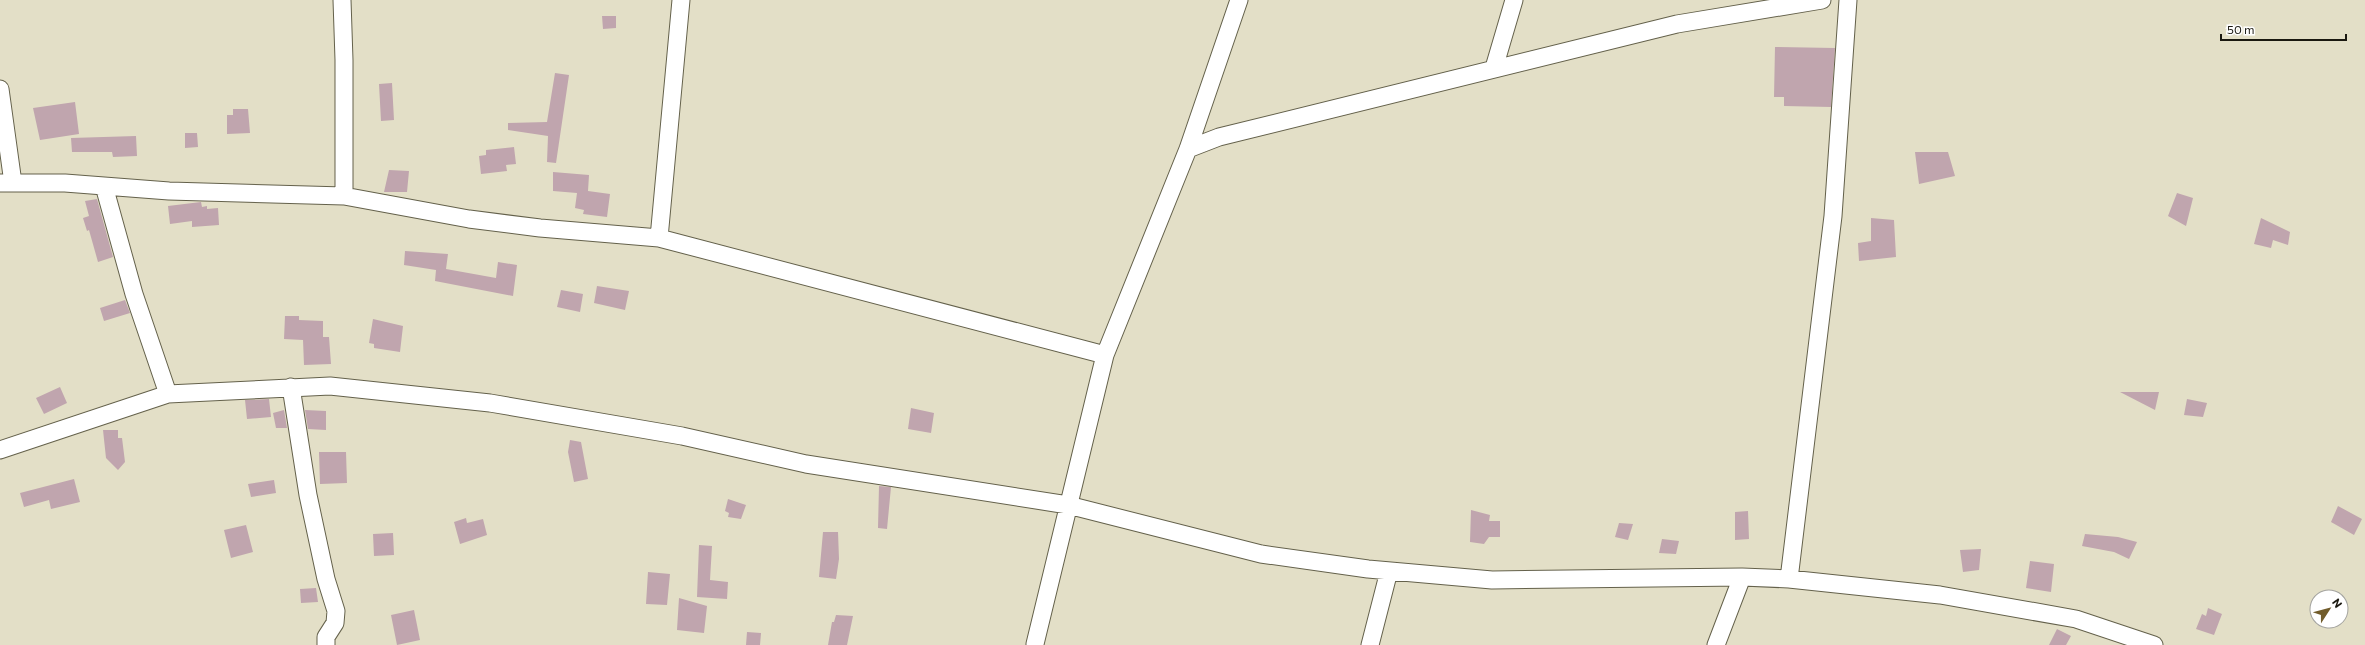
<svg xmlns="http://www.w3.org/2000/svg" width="2365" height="645" viewBox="0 0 2365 645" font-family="Commissioner,sans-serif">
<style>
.building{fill:#c0a5ae}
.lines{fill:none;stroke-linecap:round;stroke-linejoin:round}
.minor-casing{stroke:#64614b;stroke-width:19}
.minor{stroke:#fff;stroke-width:17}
</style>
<rect width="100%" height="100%" fill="#e3dfc7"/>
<!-- building -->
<path class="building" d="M602,16H616V28L603,29Z
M1775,47L1835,48L1831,107L1784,106V97H1774Z
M555,73L569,75L556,163L547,162L548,136L508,130V123L547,122Z
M392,83L394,120L381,121L379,84Z
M75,102L79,134L40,140L33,108Z
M233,109H248L250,133L227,134V115H233Z
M185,133H197L198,147L185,148Z
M136,136L137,156L113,157L112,152H72L71,138Z
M514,147L516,164L506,165L507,171L481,174L479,156L486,155V150Z
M1915,152H1948L1955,176L1919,184Z
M389,170L409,171L407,192H384Z
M553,172L589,175L588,191L610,194L607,217L583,214L584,210L575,208L577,193L553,191Z
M2177,193L2193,198L2186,226L2168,216Z
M97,199L113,257L98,262L89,230L87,231L83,218L89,216L85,201Z
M201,202L202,207L207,206V209L218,208L219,225L192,227V221L170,224L168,206Z
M1871,218L1894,220L1896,257L1859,261L1858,243L1871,241Z
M2261,218L2290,232L2288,245L2273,240L2271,248L2254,244Z
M405,251L448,254L446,269L496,278L498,262L517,265L513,296L435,281L436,270L404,265Z
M597,286L629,291L625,310L594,303Z
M561,290L583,294L580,312L557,307Z
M125,300L130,313L104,321L100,308Z
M285,316H299V320L323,321V337H329L331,364L304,365L303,340L284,339Z
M373,319L403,326L400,352L374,348V344L369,343Z
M60,387L67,403L44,414L36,398Z
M2120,392H2159L2155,410Z
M269,399L271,417L247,419L245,400Z
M2187,399L2207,403L2203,417L2184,415Z
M911,408L934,413L931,433L908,429Z
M284,410L287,428H276L273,413Z
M305,410L326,411V430L308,429Z
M103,430H118V438H122L125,462L118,470L106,458Z
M570,440L581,442L588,479L574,482L568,452Z
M319,452H346L347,483L320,484Z
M74,479L80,502L51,509L49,500L24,507L20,493Z
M274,480L276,493L251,497L248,484Z
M879,486L891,487L887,529L878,528Z
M728,499L746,505L741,519L728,517L729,513L725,511Z
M2338,506L2362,519L2354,535L2331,522Z
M1471,510L1490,515L1489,521H1500V537H1489L1484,544L1470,542Z
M1748,511L1749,539L1735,540V512Z
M466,518L467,523L483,519L487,535L460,544L454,522Z
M1619,523L1633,524L1628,540L1615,537Z
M246,525L253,552L231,558L224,530Z
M823,532H838L839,559L836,579L819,577Z
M393,533L394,555L374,556L373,534Z
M2085,534L2118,537L2137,542L2129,559L2114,552L2082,546Z
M1662,539L1679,541L1676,554L1659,553Z
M699,545L712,546L710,580L728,582L727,599L697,597Z
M1981,549L1979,570L1963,572L1960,550Z
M2030,561L2054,564L2051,592L2026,588Z
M648,572L670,574L667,605L646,604Z
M316,588L318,602L301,603L300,589Z
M679,598L707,606L704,633L677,630Z
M2208,608L2222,614L2214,635L2196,629L2202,614L2206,616Z
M414,610L420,640L397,645L391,615Z
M836,615L853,616L847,645H828L832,622H834Z
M2057,629L2071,636L2066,645H2049Z
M747,632L761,633L760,645H746Z"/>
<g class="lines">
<defs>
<path id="minor" d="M342,0L344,60V196
M1494,68L1514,0
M0,89L13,183
M1188,149L1219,137L1677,24L1822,0
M0,183H65L169,191L344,196L469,219L540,228L659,238L1105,355
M104,186L134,294L168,394
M659,238L681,0
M291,387L308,495L326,579L336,611L335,623L326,637V645
M0,450L168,394L330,386L490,403L682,436L806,464L1068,505L1261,554L1368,569L1492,580L1742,577L1789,579L1940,595L2076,619L2154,645
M1789,579L1833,216L1848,0
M1035,644L1105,355L1188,149L1239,0
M1370,645L1389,571
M1716,645L1742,577"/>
</defs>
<!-- minor casing -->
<use href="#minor" class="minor-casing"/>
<!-- minor -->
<use href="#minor" class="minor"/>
</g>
<!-- north arrow -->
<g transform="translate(2329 609) rotate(54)"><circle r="19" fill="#ffffff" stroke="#a3a39f"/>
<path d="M0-3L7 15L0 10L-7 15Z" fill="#715c2b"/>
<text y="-6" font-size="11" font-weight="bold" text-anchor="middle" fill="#1a1810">N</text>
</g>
<!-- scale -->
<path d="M2221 34v6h125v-6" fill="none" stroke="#1a1810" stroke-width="2"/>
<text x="2227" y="34" font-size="12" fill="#1a1810" stroke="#ffffff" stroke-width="3" paint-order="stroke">50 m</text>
</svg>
